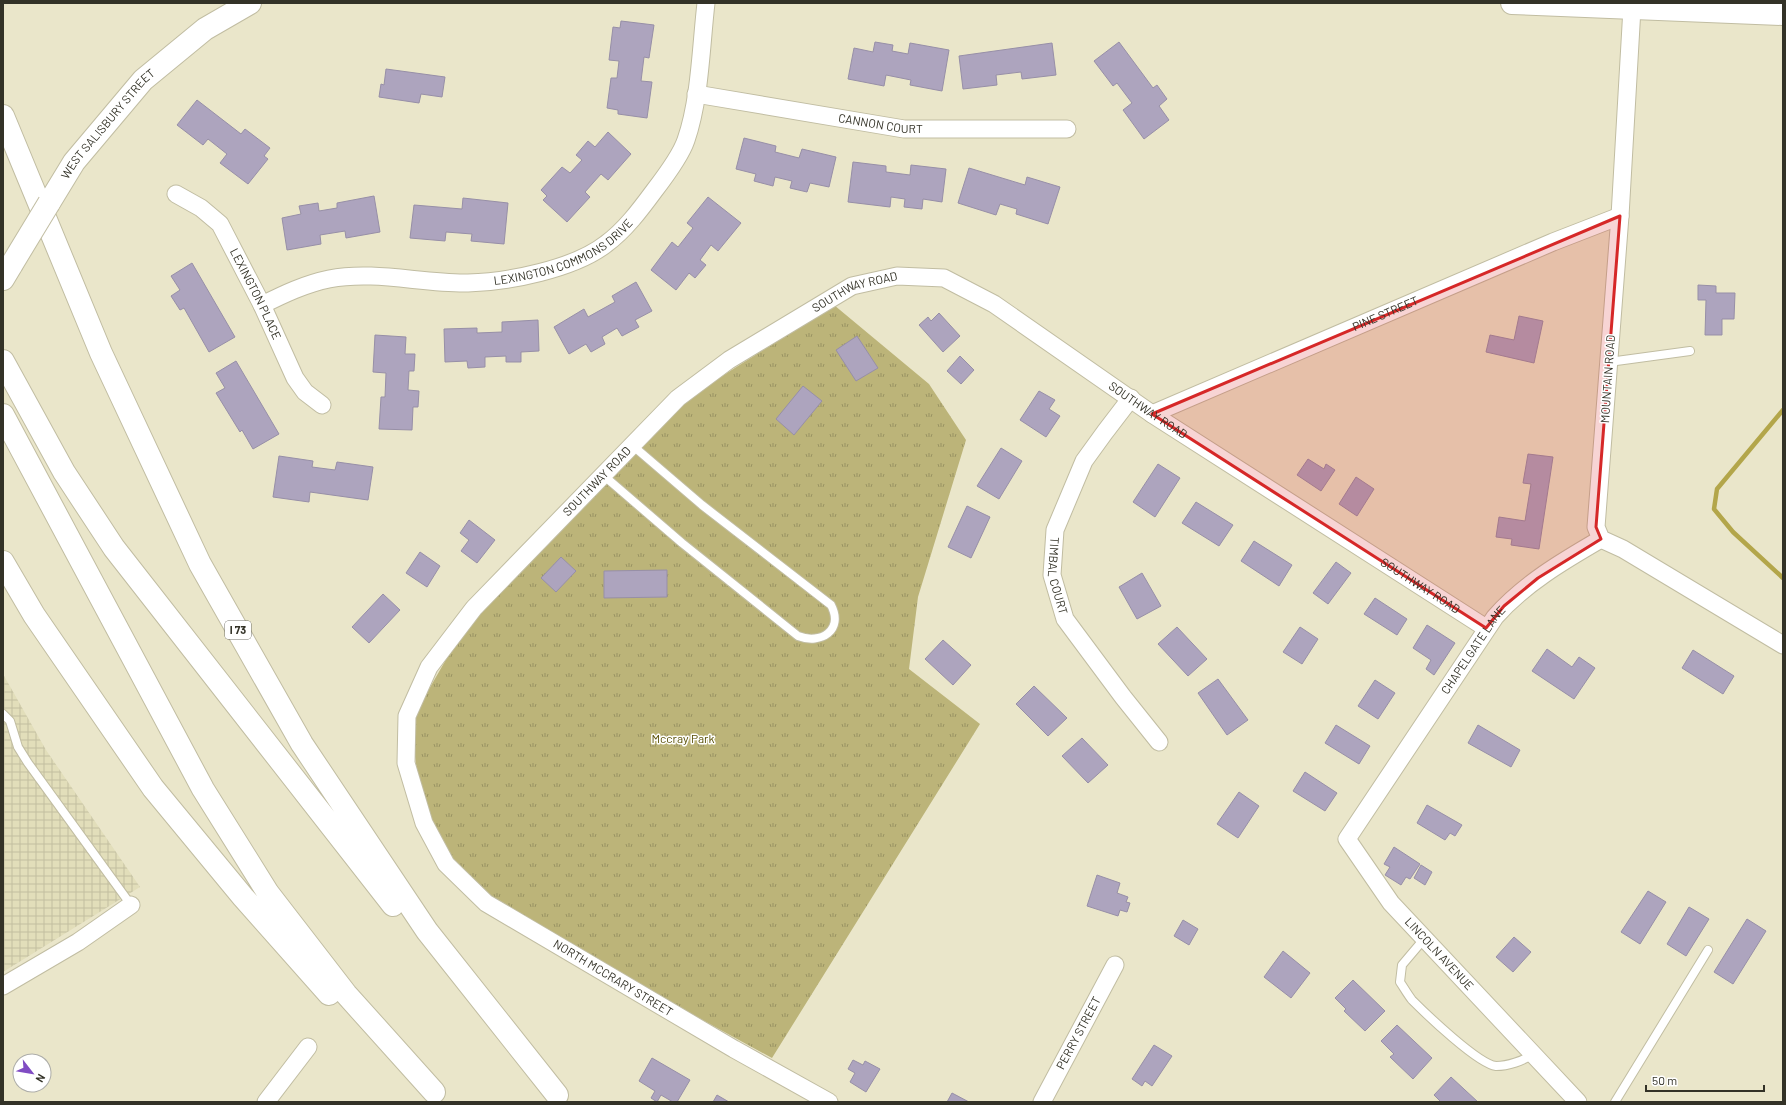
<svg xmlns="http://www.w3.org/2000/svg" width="1786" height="1105" viewBox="0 0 1786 1105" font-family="Barlow,sans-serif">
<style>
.industrial{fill:url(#industrial-grid)}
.park{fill:url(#park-tufts)}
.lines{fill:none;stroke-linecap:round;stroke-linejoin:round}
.stream{stroke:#b3a64a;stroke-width:4.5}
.building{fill:#ada4be;stroke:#978fa7}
.lane-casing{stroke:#c1bda2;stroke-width:10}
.street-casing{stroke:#c1bda2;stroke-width:19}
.secondary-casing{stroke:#c1bda2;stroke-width:24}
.highway-casing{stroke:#c1bda2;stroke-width:24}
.lane{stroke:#fff;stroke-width:8}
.street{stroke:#fff;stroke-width:17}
.secondary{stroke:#fff;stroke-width:22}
.highway{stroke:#fff;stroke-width:22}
.secondary-bridge-casing{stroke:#c1bda2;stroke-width:24;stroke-linecap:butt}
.secondary-bridge{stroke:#fff;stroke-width:22}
.marked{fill:#d62828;fill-opacity:0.2;stroke:#d62828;stroke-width:3;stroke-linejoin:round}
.labels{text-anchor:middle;stroke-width:3;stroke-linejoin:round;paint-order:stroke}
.shield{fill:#fff;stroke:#707068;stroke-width:1}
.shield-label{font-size:11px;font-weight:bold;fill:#333227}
.street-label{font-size:12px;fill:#333227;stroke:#fff}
.park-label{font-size:12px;fill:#564d02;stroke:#fff}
</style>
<defs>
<pattern id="industrial-grid" width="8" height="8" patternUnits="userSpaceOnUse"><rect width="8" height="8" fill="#e2deba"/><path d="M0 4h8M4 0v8" fill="none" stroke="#c2bfa0"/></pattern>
<pattern id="park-tufts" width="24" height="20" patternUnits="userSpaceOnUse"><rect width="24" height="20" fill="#bcb479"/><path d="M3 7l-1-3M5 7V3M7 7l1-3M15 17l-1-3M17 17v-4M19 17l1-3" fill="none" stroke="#999363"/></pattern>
</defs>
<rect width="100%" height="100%" fill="#eae6ca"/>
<!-- industrial -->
<path class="industrial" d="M3,674L46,750L140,887L3,972Z"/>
<!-- park -->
<path class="park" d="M834,305L929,384L966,440L918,597L909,669L980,724L772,1058L580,953L465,883L421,798L410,722L470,618L678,404Z"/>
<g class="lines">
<!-- stream -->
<path class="stream" d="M1783,410L1717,489L1714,509L1733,532L1783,578"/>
</g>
<!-- building -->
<path class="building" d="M621,21L654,25L649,58L644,57L641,81L652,82L647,118L618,114V110L607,108L611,78H617L619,61L609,60L613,27L620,28Z
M875,42L893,45L892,51L908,54L910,43L949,50L942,91L910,85L911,80L886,75L884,86L848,79L854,48L873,52Z
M1119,42L1153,88L1157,85L1167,99L1159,106L1169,120L1144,139L1123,110L1132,103L1117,83L1113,86L1094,61Z
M1052,43L1056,75L1022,79L1021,72L996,75L997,85L963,89L959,56Z
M386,69L445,77L442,97L421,94L419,103L379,97L381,84L384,85Z
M197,100L241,134L245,129L270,148L264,156L268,159L248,184L220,163L227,154L208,139L203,145L177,125Z
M608,132L631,154L608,180L601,174L585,192L590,197L567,222L543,200L547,196L541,190L562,167L570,173L582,160L576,155L588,141L595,147Z
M744,138L776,146L775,152L799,158L802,149L836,157L829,187L810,183L807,192L790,188L792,181L775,177L773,186L754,181L756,174L736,169Z
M853,162L886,166V172L910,175L911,165L946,169L942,202L923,199L922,209L904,207L905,199L891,197L890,207L848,202Z
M969,168L1025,185L1027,177L1060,187L1048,224L1016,214L1017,209L1000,204L996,215L958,203Z
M374,196L380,232L346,238L345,231L320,235L321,244L287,250L282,218L301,214L299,206L318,203L319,211L337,208V203Z
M708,197L741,223L718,251L711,245L700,260L706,265L695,278L689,273L676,290L651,270L672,242L678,247L693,228L687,223Z
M463,198L508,203L504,244L471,241L472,234L446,232L445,241L410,238L414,205L462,209Z
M192,263L235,337L209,352L184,308L180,310L171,296L180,290L171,276Z
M636,282L652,311L635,320L639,327L622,336L617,328L602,337L605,344L591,352L586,344L569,354L554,327L584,309L588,317L615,302L612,296Z
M1698,285L1716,286V293H1735L1734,319H1722V335H1705L1706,300H1698Z
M939,313L960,336L943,352L919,325L928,317L931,321Z
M1519,316L1543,321L1534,363L1486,352L1490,335L1514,340Z
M538,320L539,351L521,352V362H506V356L485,357V367L468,368L467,361L445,362L444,329L477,328V333L502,332V322Z
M375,335L406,337L405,354H415L414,371H409L408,390L419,391L418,407H413L412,430L379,429L381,397H385L386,373L373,372Z
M857,336L878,368L856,381L836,350Z
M960,356L974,370L961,384L947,371Z
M236,361L279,434L253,449L242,430L240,432L216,393L225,388L216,373Z
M803,386L822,401L794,435L776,419Z
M1039,391L1055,400L1049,409L1060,416L1046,437L1020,420Z
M1001,448L1022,461L999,499L977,486Z
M1528,454L1553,457L1539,549L1511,545L1512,539L1496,537L1499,517L1525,521L1531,484L1523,483Z
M279,456L313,461L312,467L335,470L337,462L373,467L368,500L310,492L309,502L273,497Z
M1308,459L1324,469L1326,464L1335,470L1321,491L1297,475Z
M1158,464L1180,478L1155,517L1133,502Z
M1356,477L1374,489L1357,516L1339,504Z
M1196,502L1233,525L1219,546L1182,523Z
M967,506L990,517L971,558L948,547Z
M469,520L495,540L477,563L461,551L469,540L460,533Z
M1254,541L1292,565L1279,586L1241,561Z
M420,552L440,566L427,587L406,573Z
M561,557L576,571L556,592L541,578Z
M1336,562L1351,573L1328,604L1313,593Z
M667,570V597L604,598V571Z
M1142,573L1161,606L1137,619L1119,587Z
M383,594L400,610L369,643L352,627Z
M1375,598L1407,619L1397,635L1364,614Z
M1427,625L1455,643L1434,675L1426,669L1431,660L1413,648Z
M1177,627L1207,659L1188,676L1158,644Z
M1300,627L1318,639L1302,664L1283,652Z
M943,640L971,665L953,685L925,659Z
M1547,649L1572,667L1579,657L1595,668L1574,699L1532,671Z
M1693,650L1734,676L1723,694L1682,668Z
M1218,679L1248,720L1227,735L1198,693Z
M1375,680L1395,693L1378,719L1358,706Z
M1034,686L1067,718L1048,736L1016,704Z
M1336,725L1370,746L1359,764L1325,743Z
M1478,725L1520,750L1511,767L1468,743Z
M1082,738L1108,765L1088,783L1062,756Z
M1305,772L1337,793L1325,811L1293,791Z
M1239,792L1259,806L1238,838L1217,824Z
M1427,805L1462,825L1455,836L1450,833L1445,840L1417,823Z
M1394,847L1420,864L1410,879L1406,877L1401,885L1385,875L1390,867L1384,864Z
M1421,865L1432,872L1425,885L1414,878Z
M1097,875L1120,883L1117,893L1128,897L1126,902L1130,903L1127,912L1120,910L1118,916L1087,906Z
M1648,891L1666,902L1640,944L1621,932Z
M1689,907L1709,919L1686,956L1667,944Z
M1747,919L1766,931L1733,984L1714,972Z
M1183,920L1198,929L1189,945L1174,936Z
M1514,937L1531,952L1513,972L1496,957Z
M1283,951L1310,973L1291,998L1264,977Z
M1353,980L1385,1011L1365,1031L1344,1011L1346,1009L1335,998Z
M1397,1025L1432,1058L1413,1079L1390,1057L1394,1054L1381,1041Z
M1154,1045L1172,1056L1152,1086L1145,1081L1142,1086L1132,1079Z
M652,1058L690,1080L677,1102H673L661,1095L657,1102L651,1098L655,1091L639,1081Z
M853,1060L863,1065L865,1061L880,1069L866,1092L850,1082L855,1073L848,1069Z
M1451,1077L1478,1102H1441L1434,1095Z
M952,1093L969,1102H947Z
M717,1095L729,1102H713Z"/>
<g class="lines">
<defs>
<path id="lane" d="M1609,362L1690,351
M603,475L682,543L798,636C821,645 844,630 831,605L702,505L632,445
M3,714L10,721L18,747L28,763L131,905
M1424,939L1402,965L1400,982C1404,988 1408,995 1412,1000C1426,1014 1478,1064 1496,1066C1508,1066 1523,1061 1533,1054
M1615,1102L1708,950"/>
<g id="street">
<path d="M1632,8L1620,216L1596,527L1601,539L1623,549L1783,645"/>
<path id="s1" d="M696,94L904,129H1067"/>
<path id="s2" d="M176,194L201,208L220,224L262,305L295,378L305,392L322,405"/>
<path id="s3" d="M262,305C284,294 305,284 329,279C375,270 422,284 468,283C508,282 574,269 606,244C625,230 640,210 654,191C664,178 681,155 686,140C700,100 701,46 706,3"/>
<path id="s4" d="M1131,398L1105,432L1084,461L1055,530L1052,575L1065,619L1123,697L1159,742"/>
<path id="s5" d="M1152,414L1553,242L1620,216"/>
<path d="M3,986L78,942L131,905"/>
<path d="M266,1102L308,1047"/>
<path id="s6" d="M829,1102L734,1049L486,903L446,864L424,823L406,763L407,716L429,667L474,608L678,398L729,360L852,286L897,276L944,278L994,304L1152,414L1486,628"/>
<path id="s7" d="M1042,1102L1115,965"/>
<path id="s8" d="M1578,1102L1391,903L1347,839L1495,617C1524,584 1563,561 1601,539"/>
</g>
<g id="secondary">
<path d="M1512,3L1783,14"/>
<path id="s9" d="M49,203L74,162L143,80L205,29L250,3"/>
<path d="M3,279L12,264"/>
</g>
<path id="highway" d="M3,116L101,353L200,564L302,744L427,931L557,1095
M3,361L64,472L114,548L393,905
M3,415L203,789L268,893L346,994L434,1092
M3,562L34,615L153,788L243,897L329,994"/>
</defs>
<!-- lane casing -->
<use href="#lane" class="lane-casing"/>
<!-- street casing -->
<use href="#street" class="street-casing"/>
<!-- secondary casing -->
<use href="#secondary" class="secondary-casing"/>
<!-- highway casing -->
<use href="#highway" class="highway-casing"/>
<!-- lane -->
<use href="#lane" class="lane"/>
<!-- street -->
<use href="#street" class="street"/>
<!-- secondary -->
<use href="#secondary" class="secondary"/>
<!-- highway -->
<use href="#highway" class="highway"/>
<defs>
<path id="secondary-bridge" d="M12,264L49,203"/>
</defs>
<!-- secondary-bridge casing -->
<use href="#secondary-bridge" class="secondary-bridge-casing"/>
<!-- secondary-bridge -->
<use href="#secondary-bridge" class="secondary-bridge"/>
</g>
<!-- marked area -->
<path class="marked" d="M1620,216L1596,527L1601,539L1538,578L1504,606L1486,628L1152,414Z"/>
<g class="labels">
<!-- shield labels -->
<rect class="shield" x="225" y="621" width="26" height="18" rx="3"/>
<g class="shield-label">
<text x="238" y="634">I 73</text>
</g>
<!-- street labels -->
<g class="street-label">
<text dy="4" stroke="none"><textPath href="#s1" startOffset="187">CANNON COURT</textPath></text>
<text dy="4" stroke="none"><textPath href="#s9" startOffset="99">WEST SALISBURY STREET</textPath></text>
<text dy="4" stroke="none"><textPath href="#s3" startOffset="314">LEXINGTON COMMONS DRIVE</textPath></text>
<text dy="4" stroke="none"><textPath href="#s2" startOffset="132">LEXINGTON PLACE</textPath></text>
<text dy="4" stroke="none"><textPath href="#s6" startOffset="1237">SOUTHWAY ROAD</textPath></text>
<text dy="4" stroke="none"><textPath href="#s5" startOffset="254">PINE STREET</textPath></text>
<text transform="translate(1608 379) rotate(-86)" y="4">MOUNTAIN ROAD</text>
<text dy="4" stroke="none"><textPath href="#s6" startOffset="1573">SOUTHWAY ROAD</textPath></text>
<text dy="4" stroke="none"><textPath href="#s6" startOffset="913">SOUTHWAY ROAD</textPath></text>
<text dy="4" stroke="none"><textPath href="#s4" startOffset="200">TIMBAL COURT</textPath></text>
<text dy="4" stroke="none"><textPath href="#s6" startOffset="1897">SOUTHWAY ROAD</textPath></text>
<text dy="4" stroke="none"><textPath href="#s8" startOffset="578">CHAPELGATE LANE</textPath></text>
<text transform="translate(1439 954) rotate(47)" y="4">LINCOLN AVENUE</text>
<text transform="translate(613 978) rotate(31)" y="4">NORTH MCCRARY STREET</text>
<text dy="4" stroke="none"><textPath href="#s7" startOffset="78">PERRY STREET</textPath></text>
</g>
<!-- park labels -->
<g class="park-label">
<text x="683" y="743">Mccray Park</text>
</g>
</g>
<!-- border -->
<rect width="1786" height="1105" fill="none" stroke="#333227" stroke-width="8"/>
<!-- north arrow -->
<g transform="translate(32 1073) rotate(121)"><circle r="19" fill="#ffffff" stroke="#adada9"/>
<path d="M0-3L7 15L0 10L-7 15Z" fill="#804cc3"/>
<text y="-6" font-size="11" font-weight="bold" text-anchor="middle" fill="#333227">N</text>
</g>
<!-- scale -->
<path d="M1646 1085v6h118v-6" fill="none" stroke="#333227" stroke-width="2"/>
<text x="1652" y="1085" font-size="12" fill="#333227" stroke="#ffffff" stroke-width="3" paint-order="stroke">50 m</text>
</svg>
